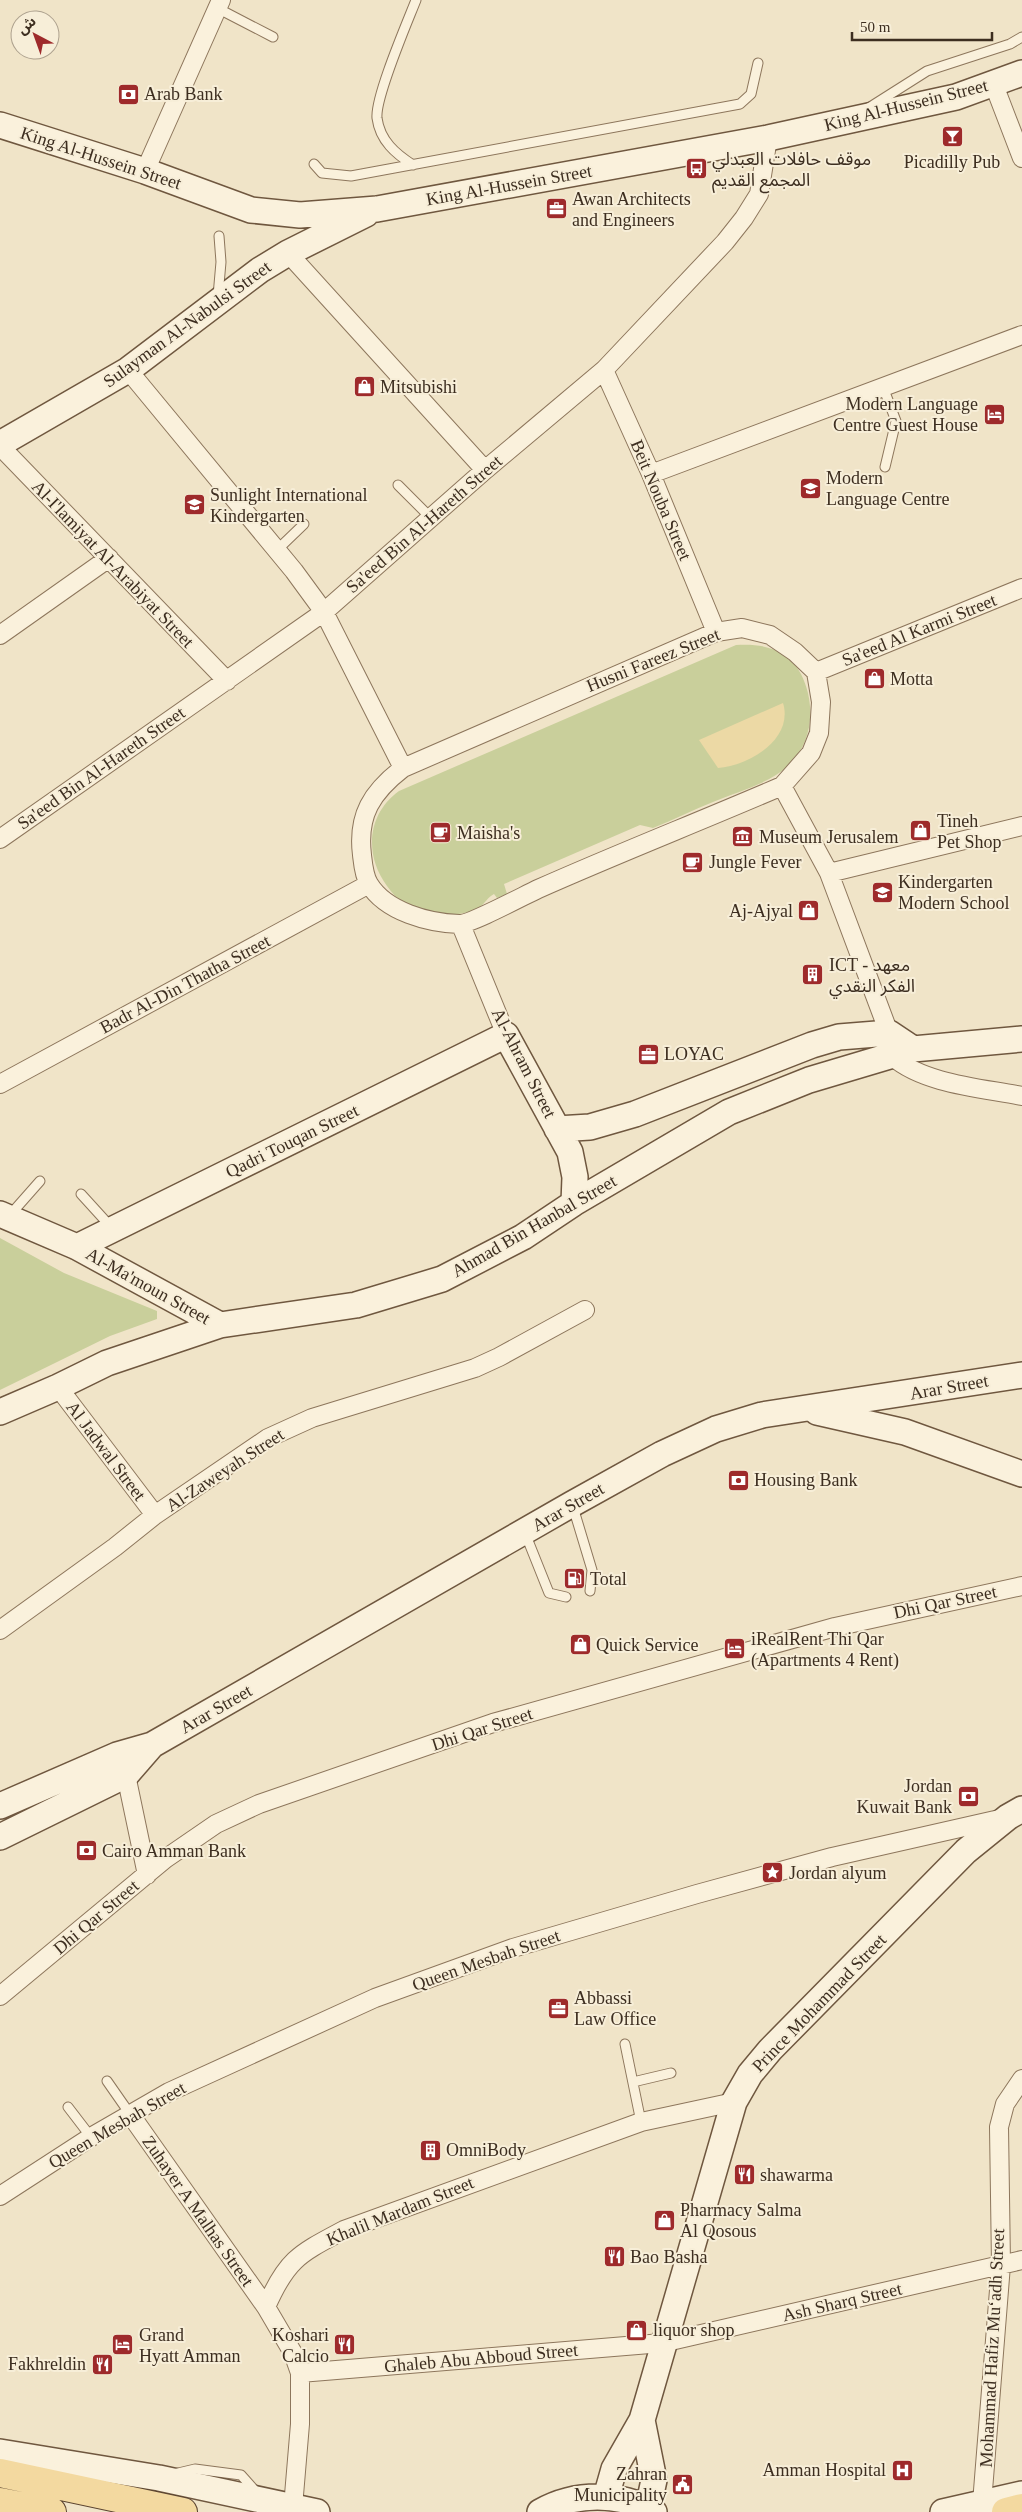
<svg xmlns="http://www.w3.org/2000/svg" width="1022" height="2512" viewBox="0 0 1022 2512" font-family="'Times New Roman','Noto Sans Arabic',serif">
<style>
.green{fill:#c9cf9b}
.sand{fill:#ecd9a5}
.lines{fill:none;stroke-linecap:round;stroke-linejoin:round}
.lane-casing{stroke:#8d765c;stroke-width:11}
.street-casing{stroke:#8d765c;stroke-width:20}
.secondary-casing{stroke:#6f573f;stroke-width:28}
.primary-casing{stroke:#5b4430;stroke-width:30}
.lane{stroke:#faf1dc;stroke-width:9}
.street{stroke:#faf1dc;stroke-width:18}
.secondary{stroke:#faf1dc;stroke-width:25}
.primary{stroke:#f3d9a0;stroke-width:28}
.labels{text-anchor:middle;stroke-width:4;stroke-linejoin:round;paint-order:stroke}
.poi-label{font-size:18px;fill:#3d2e20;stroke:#f7eed8;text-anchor:start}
.street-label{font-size:18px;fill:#3d2e20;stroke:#f7eed8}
</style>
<rect width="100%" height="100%" fill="#f0e4c8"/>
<!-- green -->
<path class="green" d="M736,645C762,643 788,649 801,674C819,710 811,754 776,775C757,787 734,793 713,802C693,810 673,820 653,828L640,825L504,884L507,894L497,898L494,894C487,898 486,902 480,907C475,911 465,913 459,914C443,916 420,912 406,905C398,900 392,893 387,886C364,855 367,814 399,791Z
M0,1238L64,1273L157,1311V1319L110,1336L0,1390Z"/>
<!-- sand -->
<path class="sand" d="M783,703C794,739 749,766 718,768L699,740Z"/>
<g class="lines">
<defs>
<path id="lane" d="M217,8L273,37
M867,109L927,71L1010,44L1022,37
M314,164L322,173L351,176L740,104L751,94L758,63
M413,165C396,154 380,141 377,118C375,97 407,23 416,0
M218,296L221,262L219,236
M883,387L896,421L885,467
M398,485L431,518
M277,550L304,524
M81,1194L111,1227
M10,1215L40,1181
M573,1507L592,1570L590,1591
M525,1533L549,1593L566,1597
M625,2044L641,2122
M107,2081L130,2114
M633,2082L671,2073
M68,2107L91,2137
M174,2474L195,2469L241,2475L257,2493"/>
<path id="street" d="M994,85L1022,158
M145,171L221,0
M288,253L485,470
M128,370L294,571L324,612L403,768
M604,370L651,474L716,632
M0,446L227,681
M651,474L1022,335
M742,628L770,635L795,652L816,672L821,702L819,733L811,753L782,786C701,821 619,853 538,889C525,895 469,925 459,924C429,923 386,912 369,884C364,876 363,864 362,855C357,815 372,792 403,768L716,632Z
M0,635L109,558
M816,672L1022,588
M782,786L829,873L889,1033L893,1057C924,1084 982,1088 1022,1096
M0,839L324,612L485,470L604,370L725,242L744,218L759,194L768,138
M829,873L1022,826
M461,925L506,1035
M0,1084L369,884
M58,1387L155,1515
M0,1630L115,1547L155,1515L268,1438L312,1418L475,1368L499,1357L585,1310
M122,1765L126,1775L147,1875
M0,1996L165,1859L216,1824L259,1804L493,1723L835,1627L1022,1586
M130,2114L266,2307L293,2353L300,2373V2424L293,2507
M0,2196L91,2137L169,2092L375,1998L513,1948L697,1894L832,1857L1004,1818
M266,2307C287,2259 299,2254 344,2230L641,2122L734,2102
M300,2373L662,2343L1022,2260
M982,2503L1001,2265L999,2127L1005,2104L1022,2079"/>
<path id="secondary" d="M0,125L145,171L251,210L300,215L377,209L768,138L956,97L1022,73
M0,444L128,370L260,270L288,253L366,214
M557,1129L590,1127L635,1114L812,1045L839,1037L889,1033L913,1049
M0,1214L77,1247L220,1325
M77,1247L506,1035L570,1152L575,1177L574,1203
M0,1412L58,1387L107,1363L220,1325L356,1305L442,1279L523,1237L574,1203L729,1112L809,1080L913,1049L1022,1039
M817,1412L905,1432L1022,1474
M0,1806L117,1755L152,1745L572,1504L662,1454L716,1429L762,1415L1022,1375
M0,1837L126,1775L152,1745
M642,2420L654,2480L648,2508
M0,2452L159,2478L317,2512
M606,2497L614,2469L642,2420L734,2102L750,2074L770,2050L966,1851L1008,1817L1022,1809
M540,2512C575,2492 620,2492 654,2512
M943,2512L1022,2494"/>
<path id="primary" d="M0,2473L183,2512
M0,2502L52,2512
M1006,2512L1022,2508"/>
</defs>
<!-- lane casing -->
<use href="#lane" class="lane-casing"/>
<!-- street casing -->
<use href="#street" class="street-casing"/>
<!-- secondary casing -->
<use href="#secondary" class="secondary-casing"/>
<!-- primary casing -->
<use href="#primary" class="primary-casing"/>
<!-- lane -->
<use href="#lane" class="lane"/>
<!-- street -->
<use href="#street" class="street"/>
<!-- secondary -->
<use href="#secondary" class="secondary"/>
<!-- primary -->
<use href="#primary" class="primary"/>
</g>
<!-- icons -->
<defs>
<symbol id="bank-square" viewBox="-11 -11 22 22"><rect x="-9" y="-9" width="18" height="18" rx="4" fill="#9e2a2b" stroke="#f7eed8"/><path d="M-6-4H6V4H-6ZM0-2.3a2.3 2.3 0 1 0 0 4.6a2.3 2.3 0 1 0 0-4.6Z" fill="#fff"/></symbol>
<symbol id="bar-square" viewBox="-11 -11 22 22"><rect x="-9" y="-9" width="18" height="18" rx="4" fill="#9e2a2b" stroke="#f7eed8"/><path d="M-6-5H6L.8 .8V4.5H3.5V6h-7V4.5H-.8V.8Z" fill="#fff"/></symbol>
<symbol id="bus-square" viewBox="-11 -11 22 22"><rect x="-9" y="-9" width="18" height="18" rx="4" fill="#9e2a2b" stroke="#f7eed8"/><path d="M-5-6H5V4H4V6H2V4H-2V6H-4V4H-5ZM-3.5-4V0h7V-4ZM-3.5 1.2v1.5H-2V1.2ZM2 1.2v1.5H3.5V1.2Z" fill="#fff"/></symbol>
<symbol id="office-square" viewBox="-11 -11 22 22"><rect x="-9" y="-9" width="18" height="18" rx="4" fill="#9e2a2b" stroke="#f7eed8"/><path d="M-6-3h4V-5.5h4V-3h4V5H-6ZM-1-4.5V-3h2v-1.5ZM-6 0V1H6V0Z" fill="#fff"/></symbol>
<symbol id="shop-square" viewBox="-11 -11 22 22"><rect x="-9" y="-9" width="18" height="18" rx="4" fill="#9e2a2b" stroke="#f7eed8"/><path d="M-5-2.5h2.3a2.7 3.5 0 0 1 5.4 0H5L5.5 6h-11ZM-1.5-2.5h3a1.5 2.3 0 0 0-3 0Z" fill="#fff"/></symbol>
<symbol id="hotel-square" viewBox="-11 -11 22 22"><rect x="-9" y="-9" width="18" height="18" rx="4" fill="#9e2a2b" stroke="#f7eed8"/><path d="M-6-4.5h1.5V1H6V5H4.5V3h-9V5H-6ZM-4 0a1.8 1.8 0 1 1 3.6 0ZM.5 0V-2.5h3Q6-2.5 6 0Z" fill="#fff"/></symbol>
<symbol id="school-square" viewBox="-11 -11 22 22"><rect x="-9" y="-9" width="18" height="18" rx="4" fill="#9e2a2b" stroke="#f7eed8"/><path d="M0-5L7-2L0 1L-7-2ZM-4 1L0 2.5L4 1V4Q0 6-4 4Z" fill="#fff"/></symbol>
<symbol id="cafe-square" viewBox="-11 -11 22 22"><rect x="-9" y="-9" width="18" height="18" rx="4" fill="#9e2a2b" stroke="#f7eed8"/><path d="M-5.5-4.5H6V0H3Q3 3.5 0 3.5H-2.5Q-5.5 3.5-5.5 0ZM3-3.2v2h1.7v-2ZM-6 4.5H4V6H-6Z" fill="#fff"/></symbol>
<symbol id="museum-square" viewBox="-11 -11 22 22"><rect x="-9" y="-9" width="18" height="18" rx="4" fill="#9e2a2b" stroke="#f7eed8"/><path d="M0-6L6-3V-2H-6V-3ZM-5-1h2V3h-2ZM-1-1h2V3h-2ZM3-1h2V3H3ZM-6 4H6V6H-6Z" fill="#fff"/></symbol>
<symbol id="building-square" viewBox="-11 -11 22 22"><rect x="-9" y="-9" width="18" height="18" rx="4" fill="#9e2a2b" stroke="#f7eed8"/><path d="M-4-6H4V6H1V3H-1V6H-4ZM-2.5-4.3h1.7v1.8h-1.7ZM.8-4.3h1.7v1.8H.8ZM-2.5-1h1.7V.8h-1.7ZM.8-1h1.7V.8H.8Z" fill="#fff"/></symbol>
<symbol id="fuel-square" viewBox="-11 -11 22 22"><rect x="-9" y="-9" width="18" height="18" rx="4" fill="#9e2a2b" stroke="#f7eed8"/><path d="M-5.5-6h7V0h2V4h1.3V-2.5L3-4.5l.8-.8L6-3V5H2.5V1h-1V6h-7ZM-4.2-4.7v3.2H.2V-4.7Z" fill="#fff"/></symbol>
<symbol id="sight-square" viewBox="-11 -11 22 22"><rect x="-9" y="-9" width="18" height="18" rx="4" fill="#9e2a2b" stroke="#f7eed8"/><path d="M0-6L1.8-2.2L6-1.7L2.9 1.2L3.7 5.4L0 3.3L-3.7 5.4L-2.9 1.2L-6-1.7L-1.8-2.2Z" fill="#fff"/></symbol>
<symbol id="restaurant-square" viewBox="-11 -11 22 22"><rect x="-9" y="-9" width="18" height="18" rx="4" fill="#9e2a2b" stroke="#f7eed8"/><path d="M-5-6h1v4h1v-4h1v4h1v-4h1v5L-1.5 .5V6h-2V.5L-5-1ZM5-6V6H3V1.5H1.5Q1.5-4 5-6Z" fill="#fff"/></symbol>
<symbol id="hospital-square" viewBox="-11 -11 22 22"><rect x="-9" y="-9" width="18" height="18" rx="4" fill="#9e2a2b" stroke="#f7eed8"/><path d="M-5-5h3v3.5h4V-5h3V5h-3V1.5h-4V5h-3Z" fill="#fff"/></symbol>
<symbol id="civic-square" viewBox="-11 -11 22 22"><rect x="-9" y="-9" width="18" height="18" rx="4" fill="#9e2a2b" stroke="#f7eed8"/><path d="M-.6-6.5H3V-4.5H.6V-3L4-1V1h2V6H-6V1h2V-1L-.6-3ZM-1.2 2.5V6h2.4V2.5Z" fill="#fff"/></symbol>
</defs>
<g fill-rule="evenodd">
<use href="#bank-square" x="116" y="82" width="25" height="25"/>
<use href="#bar-square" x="940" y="124" width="25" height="25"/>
<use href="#bus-square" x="684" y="156" width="25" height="25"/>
<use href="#office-square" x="544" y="196" width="25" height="25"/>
<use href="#shop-square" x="352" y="374" width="25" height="25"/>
<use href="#hotel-square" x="982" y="402" width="25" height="25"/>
<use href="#school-square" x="798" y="476" width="25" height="25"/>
<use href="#school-square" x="182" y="492" width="25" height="25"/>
<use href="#shop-square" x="862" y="666" width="25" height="25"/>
<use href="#shop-square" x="908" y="818" width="25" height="25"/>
<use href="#cafe-square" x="428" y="820" width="25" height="25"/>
<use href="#museum-square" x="730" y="824" width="25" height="25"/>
<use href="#cafe-square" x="680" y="850" width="25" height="25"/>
<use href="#school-square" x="870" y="880" width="25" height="25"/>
<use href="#shop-square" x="796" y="898" width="25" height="25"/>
<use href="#building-square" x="800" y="962" width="25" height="25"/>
<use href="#office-square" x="636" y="1042" width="25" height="25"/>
<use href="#bank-square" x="726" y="1468" width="25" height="25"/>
<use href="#fuel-square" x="562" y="1566" width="25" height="25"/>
<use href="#shop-square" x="568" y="1632" width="25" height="25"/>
<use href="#hotel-square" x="722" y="1636" width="25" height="25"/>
<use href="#bank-square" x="956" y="1784" width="25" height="25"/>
<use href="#bank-square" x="74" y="1838" width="25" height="25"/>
<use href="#sight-square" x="760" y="1860" width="25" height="25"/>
<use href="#office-square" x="546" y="1996" width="25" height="25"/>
<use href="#building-square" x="418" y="2138" width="25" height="25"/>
<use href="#restaurant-square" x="732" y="2162" width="25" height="25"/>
<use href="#shop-square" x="652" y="2208" width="25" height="25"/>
<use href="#restaurant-square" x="602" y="2244" width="25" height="25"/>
<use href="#shop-square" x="624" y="2318" width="25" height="25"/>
<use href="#hotel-square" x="110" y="2332" width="25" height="25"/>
<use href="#restaurant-square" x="332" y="2332" width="25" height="25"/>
<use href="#restaurant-square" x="90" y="2352" width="25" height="25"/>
<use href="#hospital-square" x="890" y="2458" width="25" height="25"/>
<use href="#civic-square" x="670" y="2472" width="25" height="25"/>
</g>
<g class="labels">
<!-- poi labels -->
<g class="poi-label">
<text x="144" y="100">Arab Bank</text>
<text x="712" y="165">موقف حافلات العبدلي<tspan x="712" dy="21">المجمع القديم</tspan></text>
<text x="952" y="168" text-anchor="middle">Picadilly Pub</text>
<text x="572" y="205">Awan Architects<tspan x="572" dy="21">and Engineers</tspan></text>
<text x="380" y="393">Mitsubishi</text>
<text x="978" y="410" text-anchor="end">Modern Language<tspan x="978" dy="21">Centre Guest House</tspan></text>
<text x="826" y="484">Modern<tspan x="826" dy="21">Language Centre</tspan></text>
<text x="210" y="501">Sunlight International<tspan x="210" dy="21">Kindergarten</tspan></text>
<text x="890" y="685">Motta</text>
<text x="937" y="827">Tineh<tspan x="937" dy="21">Pet Shop</tspan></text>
<text x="457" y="839">Maisha's</text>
<text x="759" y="843">Museum Jerusalem</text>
<text x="709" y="868">Jungle Fever</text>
<text x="898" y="888">Kindergarten<tspan x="898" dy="21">Modern School</tspan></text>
<text x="793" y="917" text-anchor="end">Aj-Ajyal</text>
<text x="829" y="971">ICT - معهد<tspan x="829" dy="21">الفكر النقدي</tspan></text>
<text x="664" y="1060">LOYAC</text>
<text x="754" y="1486">Housing Bank</text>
<text x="590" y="1585">Total</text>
<text x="751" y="1645">iRealRent Thi Qar<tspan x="751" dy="21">(Apartments 4 Rent)</tspan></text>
<text x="596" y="1651">Quick Service</text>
<text x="952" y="1792" text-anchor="end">Jordan<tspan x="952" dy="21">Kuwait Bank</tspan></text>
<text x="102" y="1857">Cairo Amman Bank</text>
<text x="789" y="1879">Jordan alyum</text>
<text x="574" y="2004">Abbassi<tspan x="574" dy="21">Law Office</tspan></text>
<text x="446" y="2156">OmniBody</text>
<text x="760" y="2181">shawarma</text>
<text x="680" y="2216">Pharmacy Salma<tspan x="680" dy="21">Al Qosous</tspan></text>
<text x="630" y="2263">Bao Basha</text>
<text x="653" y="2336">liquor shop</text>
<text x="139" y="2341">Grand<tspan x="139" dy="21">Hyatt Amman</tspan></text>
<text x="329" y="2341" text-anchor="end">Koshari<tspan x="329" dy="21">Calcio</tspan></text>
<text x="86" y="2370" text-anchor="end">Fakhreldin</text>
<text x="886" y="2476" text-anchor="end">Amman Hospital</text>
<text x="667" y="2480" text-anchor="end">Zahran<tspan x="667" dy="21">Municipality</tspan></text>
</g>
<!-- street labels -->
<g class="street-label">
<text transform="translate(906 105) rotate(-14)" y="6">King Al-Hussein Street</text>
<text transform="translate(101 158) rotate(18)" y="6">King Al-Hussein Street</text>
<text transform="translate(509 185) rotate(-10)" y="6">King Al-Hussein Street</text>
<text transform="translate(187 324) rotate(-36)" y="6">Sulayman Al-Nabulsi Street</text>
<text transform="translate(661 500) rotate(67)" y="6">Beit Nouba Street</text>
<text transform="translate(424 524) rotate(-41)" y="6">Sa'eed Bin Al-Hareth Street</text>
<text transform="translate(113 564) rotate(46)" y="6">Al-I'lamiyat Al-Arabiyat Street</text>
<text transform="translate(919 630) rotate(-22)" y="6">Sa'eed Al Karmi Street</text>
<text transform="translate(653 660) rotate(-22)" y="6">Husni Fareez Street</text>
<text transform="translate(101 768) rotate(-35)" y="6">Sa'eed Bin Al-Hareth Street</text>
<text transform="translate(185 984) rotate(-28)" y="6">Badr Al-Din Thatha Street</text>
<text transform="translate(524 1063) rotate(63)" y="6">Al-Ahram Street</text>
<text transform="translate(292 1141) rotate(-26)" y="6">Qadri Touqan Street</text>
<text transform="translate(534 1226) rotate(-30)" y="6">Ahmad Bin Hanbal Street</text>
<text transform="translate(148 1286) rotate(29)" y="6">Al-Ma'moun Street</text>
<text transform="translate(949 1387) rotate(-10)" y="6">Arar Street</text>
<text transform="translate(106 1451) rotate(53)" y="6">Al Jadwal Street</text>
<text transform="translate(225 1470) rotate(-33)" y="6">Al-Zaweyah Street</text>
<text transform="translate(568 1507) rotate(-30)" y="6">Arar Street</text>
<text transform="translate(945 1602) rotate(-12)" y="6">Dhi Qar Street</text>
<text transform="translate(216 1709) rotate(-30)" y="6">Arar Street</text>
<text transform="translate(482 1729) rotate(-18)" y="6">Dhi Qar Street</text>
<text transform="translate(96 1917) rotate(-40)" y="6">Dhi Qar Street</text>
<text transform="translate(486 1960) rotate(-19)" y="6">Queen Mesbah Street</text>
<text transform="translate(819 2003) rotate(-46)" y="6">Prince Mohammad Street</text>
<text transform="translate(117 2125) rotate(-30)" y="6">Queen Mesbah Street</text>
<text transform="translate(198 2211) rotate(55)" y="6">Zuhayer A Malhas Street</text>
<text transform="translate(400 2211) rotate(-22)" y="6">Khalil Mardam Street</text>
<text transform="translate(842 2302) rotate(-13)" y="6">Ash Sharq Street</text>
<text transform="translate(992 2348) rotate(-87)" y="6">Mohammad Hafiz Muʻadh Street</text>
<text transform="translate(481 2358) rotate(-5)" y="6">Ghaleb Abu Abboud Street</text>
</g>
</g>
<!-- north arrow -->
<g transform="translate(35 35) rotate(319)"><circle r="24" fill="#f7eed8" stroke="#ada18e"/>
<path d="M0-4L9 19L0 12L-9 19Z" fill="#9e2a2b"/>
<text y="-8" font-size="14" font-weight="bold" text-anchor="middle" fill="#3d2e20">ش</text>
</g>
<!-- scale -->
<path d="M852 32v8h140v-8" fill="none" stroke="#3d2e20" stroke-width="2.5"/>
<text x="860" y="32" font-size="15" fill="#3d2e20" stroke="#f7eed8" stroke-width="4" paint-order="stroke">50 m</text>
</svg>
